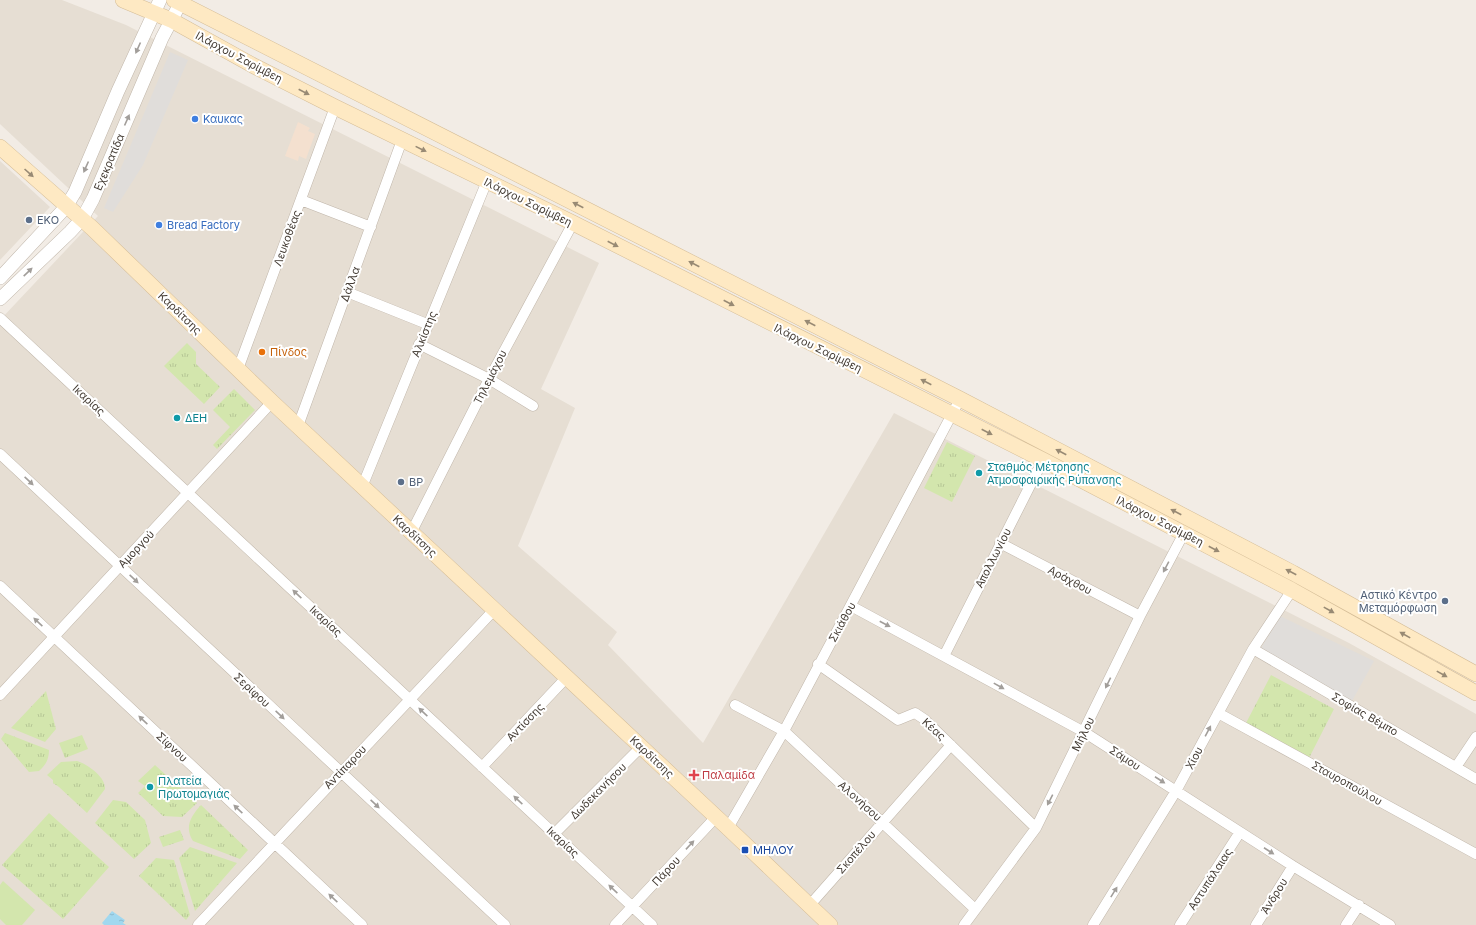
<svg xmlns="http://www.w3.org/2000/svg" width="1476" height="925" viewBox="0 0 1476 925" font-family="Inter,sans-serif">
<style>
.residential{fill:#e6ded3}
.commercial{fill:#f4e0cf}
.grass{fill:url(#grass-tufts)}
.garden{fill:#d3e6ad}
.parking{fill:#e0ddda}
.water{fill:url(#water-ripples)}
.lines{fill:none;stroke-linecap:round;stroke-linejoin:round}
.minor-casing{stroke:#c0b6aa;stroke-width:11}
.tertiary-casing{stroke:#c0b6aa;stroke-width:14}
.secondary-casing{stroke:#d5bd97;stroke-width:16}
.minor{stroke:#fff;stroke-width:10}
.tertiary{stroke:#fff;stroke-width:13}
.secondary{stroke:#fee9c3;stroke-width:15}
.oneway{fill:#a29e9a}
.oneway2{fill:#988a74}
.shop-dot{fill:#3f7fe0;stroke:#fff;stroke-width:1.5}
.service-dot{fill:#5c6f8a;stroke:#fff;stroke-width:1.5}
.food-dot{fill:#e8710a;stroke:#fff;stroke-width:1.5}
.culture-dot{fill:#0f9aa8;stroke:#fff;stroke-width:1.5}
.health-dot{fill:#e0444e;stroke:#fff;stroke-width:1.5}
.transit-dot{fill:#1a4fb4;stroke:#fff;stroke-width:1.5}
.labels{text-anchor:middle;stroke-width:4;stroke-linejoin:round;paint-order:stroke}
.street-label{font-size:11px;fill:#443c34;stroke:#fff}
.shop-label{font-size:11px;fill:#366cbe;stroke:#fff;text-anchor:start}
.service-label{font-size:11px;fill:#4e5e75;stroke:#fff;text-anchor:start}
.food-label{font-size:11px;fill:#c56008;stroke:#fff;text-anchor:start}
.culture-label{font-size:11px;fill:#0d838f;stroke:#fff;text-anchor:start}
.health-label{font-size:11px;fill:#be3a42;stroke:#fff;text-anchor:start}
.transit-label{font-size:11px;fill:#164399;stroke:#fff;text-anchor:start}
</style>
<defs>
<pattern id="grass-tufts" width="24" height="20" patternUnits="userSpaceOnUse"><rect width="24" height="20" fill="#d3e6ad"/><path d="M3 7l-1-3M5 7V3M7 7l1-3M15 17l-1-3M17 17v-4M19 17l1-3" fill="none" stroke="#b6c695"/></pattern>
<pattern id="water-ripples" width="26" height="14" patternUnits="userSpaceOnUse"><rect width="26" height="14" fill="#a1d8ef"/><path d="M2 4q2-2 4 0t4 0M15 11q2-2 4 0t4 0" fill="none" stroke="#8cbace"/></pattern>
</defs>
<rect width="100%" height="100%" fill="#f2ece5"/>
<!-- residential -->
<path class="residential" d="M0,0H62L126,25L599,263L541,389L575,408L518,546L617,632L608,645L703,743L894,413L1349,643L1476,714V925H0V320L98,216L0,124Z
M0,161L50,207L0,260Z"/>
<!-- commercial -->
<path class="commercial" d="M298,122L310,128L308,131L315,134L306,159L299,156L298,161L285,156Z"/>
<!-- grass -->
<path class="grass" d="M187,343L196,352V364L220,387L204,404L164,366Z
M234,389L255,410L217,449L213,445L230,427L213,410Z
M947,442L975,456L952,502L924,488Z
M1271,675L1334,709L1309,758L1246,723Z
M46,691L56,729L45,742L11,728Z
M5,733L49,750C49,759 46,765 39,771L29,772L1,739Z
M82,735L88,749L65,758L59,743Z
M77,761C87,764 106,777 105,789L87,813L59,787L53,783V780L47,775L61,762Z
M155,765L197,803L182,817L163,816L138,793L145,786L138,781Z
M113,800L126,802L145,820L151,843L134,859L95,823Z
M201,805L248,850L240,859L193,841C184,827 191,816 201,805Z
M49,813L109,867L63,919L2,865Z
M180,830L184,840L163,847L159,837Z
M190,847L237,863L195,911L179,858Z
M156,858L174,860L190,915L186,920L139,876Z"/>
<!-- garden -->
<path class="garden" d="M3,881L35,910L22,925H6L0,919V885Z"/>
<!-- parking -->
<path class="parking" d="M170,52L188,60L143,165L113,212L104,208Z
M1280,616L1374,661L1352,701L1260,650Z"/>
<!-- water -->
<path class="water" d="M112,911L125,920L123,923L126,925H104L102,923Z"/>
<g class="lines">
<defs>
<path id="minor" d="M301,200L371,227
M347,292L427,324
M0,318L652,925
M419,344L489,379L533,406
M238,369L335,107
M298,426L402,140
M0,454L505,925
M362,487L487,181
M411,533L489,379L573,223
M1000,543L1140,616
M0,586L362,925
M851,606L1084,732L1293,866L1390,925
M1253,649L1476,779
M944,656L1043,460
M818,664L898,720L915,713L924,719L1036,828
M0,695L272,402
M735,705L784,731L975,909
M1218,713L1476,854
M482,767L567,677
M1456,767L1476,737
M728,828L784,731L960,399
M554,834L641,747
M809,906L951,745
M198,925L494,610
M615,925L716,817
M964,925L1036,828L1140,616L1184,533
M1093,925L1176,791L1253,649L1292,590
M1180,925L1240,832
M1256,925L1293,866
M1346,925L1359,905"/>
<path id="tertiary" d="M0,278L66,207L75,192L118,91L160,0
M0,299L70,232L82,219L93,199L162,38L182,0"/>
<path id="secondary" d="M123,0L171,20L254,66L335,107L573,223L1043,460L1292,590L1476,693
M174,0L960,399L1293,573L1476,674
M0,147L92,228L272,402L728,828L830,925"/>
</defs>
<!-- minor casing -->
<use href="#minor" class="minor-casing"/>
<!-- tertiary casing -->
<use href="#tertiary" class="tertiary-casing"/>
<!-- secondary casing -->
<use href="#secondary" class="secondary-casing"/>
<!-- minor -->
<use href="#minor" class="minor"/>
<!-- tertiary -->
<use href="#tertiary" class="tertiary"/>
<!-- secondary -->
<use href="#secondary" class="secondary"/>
</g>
<!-- one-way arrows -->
<defs><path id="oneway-solid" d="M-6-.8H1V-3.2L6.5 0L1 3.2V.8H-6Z"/></defs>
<g class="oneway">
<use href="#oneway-solid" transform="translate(138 48) rotate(114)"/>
<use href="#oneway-solid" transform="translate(127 120) rotate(-66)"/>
<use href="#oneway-solid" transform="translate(86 167) rotate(114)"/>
<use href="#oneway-solid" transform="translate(28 272) rotate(-44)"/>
<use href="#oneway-solid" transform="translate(29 481) rotate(43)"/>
<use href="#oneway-solid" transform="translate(1166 567) rotate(118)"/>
<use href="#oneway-solid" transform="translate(134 579) rotate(43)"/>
<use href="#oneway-solid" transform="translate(297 594) rotate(-137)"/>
<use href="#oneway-solid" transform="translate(38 622) rotate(-137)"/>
<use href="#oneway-solid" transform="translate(885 624) rotate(28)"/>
<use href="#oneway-solid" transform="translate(1108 683) rotate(116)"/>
<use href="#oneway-solid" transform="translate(999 686) rotate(29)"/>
<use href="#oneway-solid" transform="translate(423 712) rotate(-137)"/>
<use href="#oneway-solid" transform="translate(280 715) rotate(43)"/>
<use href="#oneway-solid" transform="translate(143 720) rotate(-137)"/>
<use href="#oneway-solid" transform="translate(1208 731) rotate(-62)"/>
<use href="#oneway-solid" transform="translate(1160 780) rotate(33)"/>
<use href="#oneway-solid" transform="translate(518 800) rotate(-137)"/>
<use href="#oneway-solid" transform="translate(1050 800) rotate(117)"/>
<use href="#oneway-solid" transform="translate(375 804) rotate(43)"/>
<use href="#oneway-solid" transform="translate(238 809) rotate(-137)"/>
<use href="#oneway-solid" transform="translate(690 845) rotate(-47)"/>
<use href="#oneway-solid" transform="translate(1269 851) rotate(33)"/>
<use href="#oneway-solid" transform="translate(613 889) rotate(-137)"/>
<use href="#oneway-solid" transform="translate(1114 892) rotate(-58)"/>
<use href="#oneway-solid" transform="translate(333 898) rotate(-137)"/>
</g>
<g class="oneway2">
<use href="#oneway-solid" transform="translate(304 92) rotate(27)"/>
<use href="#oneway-solid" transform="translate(421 149) rotate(26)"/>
<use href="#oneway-solid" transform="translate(29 173) rotate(42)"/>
<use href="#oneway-solid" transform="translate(578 205) rotate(-153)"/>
<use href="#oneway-solid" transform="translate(613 244) rotate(27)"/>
<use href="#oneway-solid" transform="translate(694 264) rotate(-153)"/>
<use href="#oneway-solid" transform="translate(729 303) rotate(27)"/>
<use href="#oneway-solid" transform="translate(810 323) rotate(-153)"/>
<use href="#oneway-solid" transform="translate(926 382) rotate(-153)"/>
<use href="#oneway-solid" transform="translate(987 432) rotate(27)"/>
<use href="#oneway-solid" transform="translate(1061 452) rotate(-152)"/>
<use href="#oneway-solid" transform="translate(1176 512) rotate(-152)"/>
<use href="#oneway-solid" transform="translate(1214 549) rotate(28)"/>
<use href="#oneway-solid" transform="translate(1291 572) rotate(-152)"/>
<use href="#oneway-solid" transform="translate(1329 610) rotate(29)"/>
<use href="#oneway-solid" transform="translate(1405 635) rotate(-151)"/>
<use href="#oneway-solid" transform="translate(1442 674) rotate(29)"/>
</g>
<!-- markers -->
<g class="shop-dot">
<circle cx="195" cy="119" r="4"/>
<circle cx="159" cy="225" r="4"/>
</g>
<g class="service-dot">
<circle cx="29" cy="220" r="4"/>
<circle cx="401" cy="482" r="4"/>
<circle cx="1445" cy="601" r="4"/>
</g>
<circle class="food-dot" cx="262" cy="352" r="4"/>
<g class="culture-dot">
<circle cx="177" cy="418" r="4"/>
<circle cx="979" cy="473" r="4"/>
<circle cx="150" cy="787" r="4"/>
</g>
<path class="health-dot" d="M692 769h4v4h4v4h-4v4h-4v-4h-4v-4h4z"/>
<rect class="transit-dot" x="741" y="846" width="8" height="8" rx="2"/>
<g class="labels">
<!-- street labels -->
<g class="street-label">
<text transform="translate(239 57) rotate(28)" y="4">Ιλάρχου Σαρίμβεη</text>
<text transform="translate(109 162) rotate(-67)" y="4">Εχεκρατίδα</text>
<text transform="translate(528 202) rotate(26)" y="4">Ιλάρχου Σαρίμβεη</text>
<text transform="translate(287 238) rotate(-70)" y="4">Λευκοθέας</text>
<text transform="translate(350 284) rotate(-70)" y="4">Δάλλα</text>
<text transform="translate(180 313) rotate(44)" y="4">Καρδίτσης</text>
<text transform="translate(424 334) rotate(-68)" y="4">Αλκίστης</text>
<text transform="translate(818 348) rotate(26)" y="4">Ιλάρχου Σαρίμβεη</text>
<text transform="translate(490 377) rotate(-63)" y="4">Τηλεμάχου</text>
<text transform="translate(89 400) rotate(43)" y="4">Ικαρίας</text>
<text transform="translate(1160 521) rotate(27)" y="4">Ιλάρχου Σαρίμβεη</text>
<text transform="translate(415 536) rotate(43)" y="4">Καρδίτσης</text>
<text transform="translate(136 549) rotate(-47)" y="4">Αμοργού</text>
<text transform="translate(993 558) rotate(-63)" y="4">Απολλωνίου</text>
<text transform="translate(1070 580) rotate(28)" y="4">Αράχθου</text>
<text transform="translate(326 621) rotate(43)" y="4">Ικαρίας</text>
<text transform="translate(842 622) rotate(-61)" y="4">Σκιάθου</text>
<text transform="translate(252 690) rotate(43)" y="4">Σερίφου</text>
<text transform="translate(1365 714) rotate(30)" y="4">Σοφίας Βέμπο</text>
<text transform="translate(525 722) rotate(-46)" y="4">Αντίσσης</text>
<text transform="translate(934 729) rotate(42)" y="4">Κέας</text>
<text transform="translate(1083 734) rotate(-64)" y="4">Μήλου</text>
<text transform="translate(172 747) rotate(43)" y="4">Σίφνου</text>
<text transform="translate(652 757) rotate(43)" y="4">Καρδίτσης</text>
<text transform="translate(1125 758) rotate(33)" y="4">Σάμου</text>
<text transform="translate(1194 758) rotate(-62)" y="4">Χίου</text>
<text transform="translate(345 767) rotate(-46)" y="4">Αντίπαρου</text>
<text transform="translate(1347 783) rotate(29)" y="4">Σταυροπούλου</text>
<text transform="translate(598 791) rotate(-45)" y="4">Δωδεκανήσου</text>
<text transform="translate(860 801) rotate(42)" y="4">Αλονήσου</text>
<text transform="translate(563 842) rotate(43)" y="4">Ικαρίας</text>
<text transform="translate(856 852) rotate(-49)" y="4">Σκοπέλου</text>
<text transform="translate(666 871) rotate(-47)" y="4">Πάρου</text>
<text transform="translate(1210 879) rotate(-57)" y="4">Αστυπάλαιας</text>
<text transform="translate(1274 896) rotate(-58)" y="4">Άνδρου</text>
</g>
<!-- shop labels -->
<g class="shop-label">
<text x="203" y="123">Καυκας</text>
<text x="167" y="229">Bread Factory</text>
</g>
<!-- service labels -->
<g class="service-label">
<text x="37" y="224">EKO</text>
<text x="409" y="486">BP</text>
<text x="1437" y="599" text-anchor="end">Αστικό Κέντρο<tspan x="1437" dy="13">Μεταμόρφωση</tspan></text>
</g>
<!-- food labels -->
<g class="food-label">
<text x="270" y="356">Πίνδος</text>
</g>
<!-- culture labels -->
<g class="culture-label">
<text x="185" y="422">ΔΕΗ</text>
<text x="987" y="471">Σταθμός Μέτρησης<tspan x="987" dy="13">Ατμοσφαιρικής Ρύπανσης</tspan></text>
<text x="158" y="785">Πλατεία<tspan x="158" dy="13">Πρωτομαγιάς</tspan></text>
</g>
<!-- health labels -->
<g class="health-label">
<text x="702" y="779">Παλαμίδα</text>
</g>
<!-- transit labels -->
<g class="transit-label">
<text x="753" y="854">ΜΗΛΟΥ</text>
</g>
</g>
</svg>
